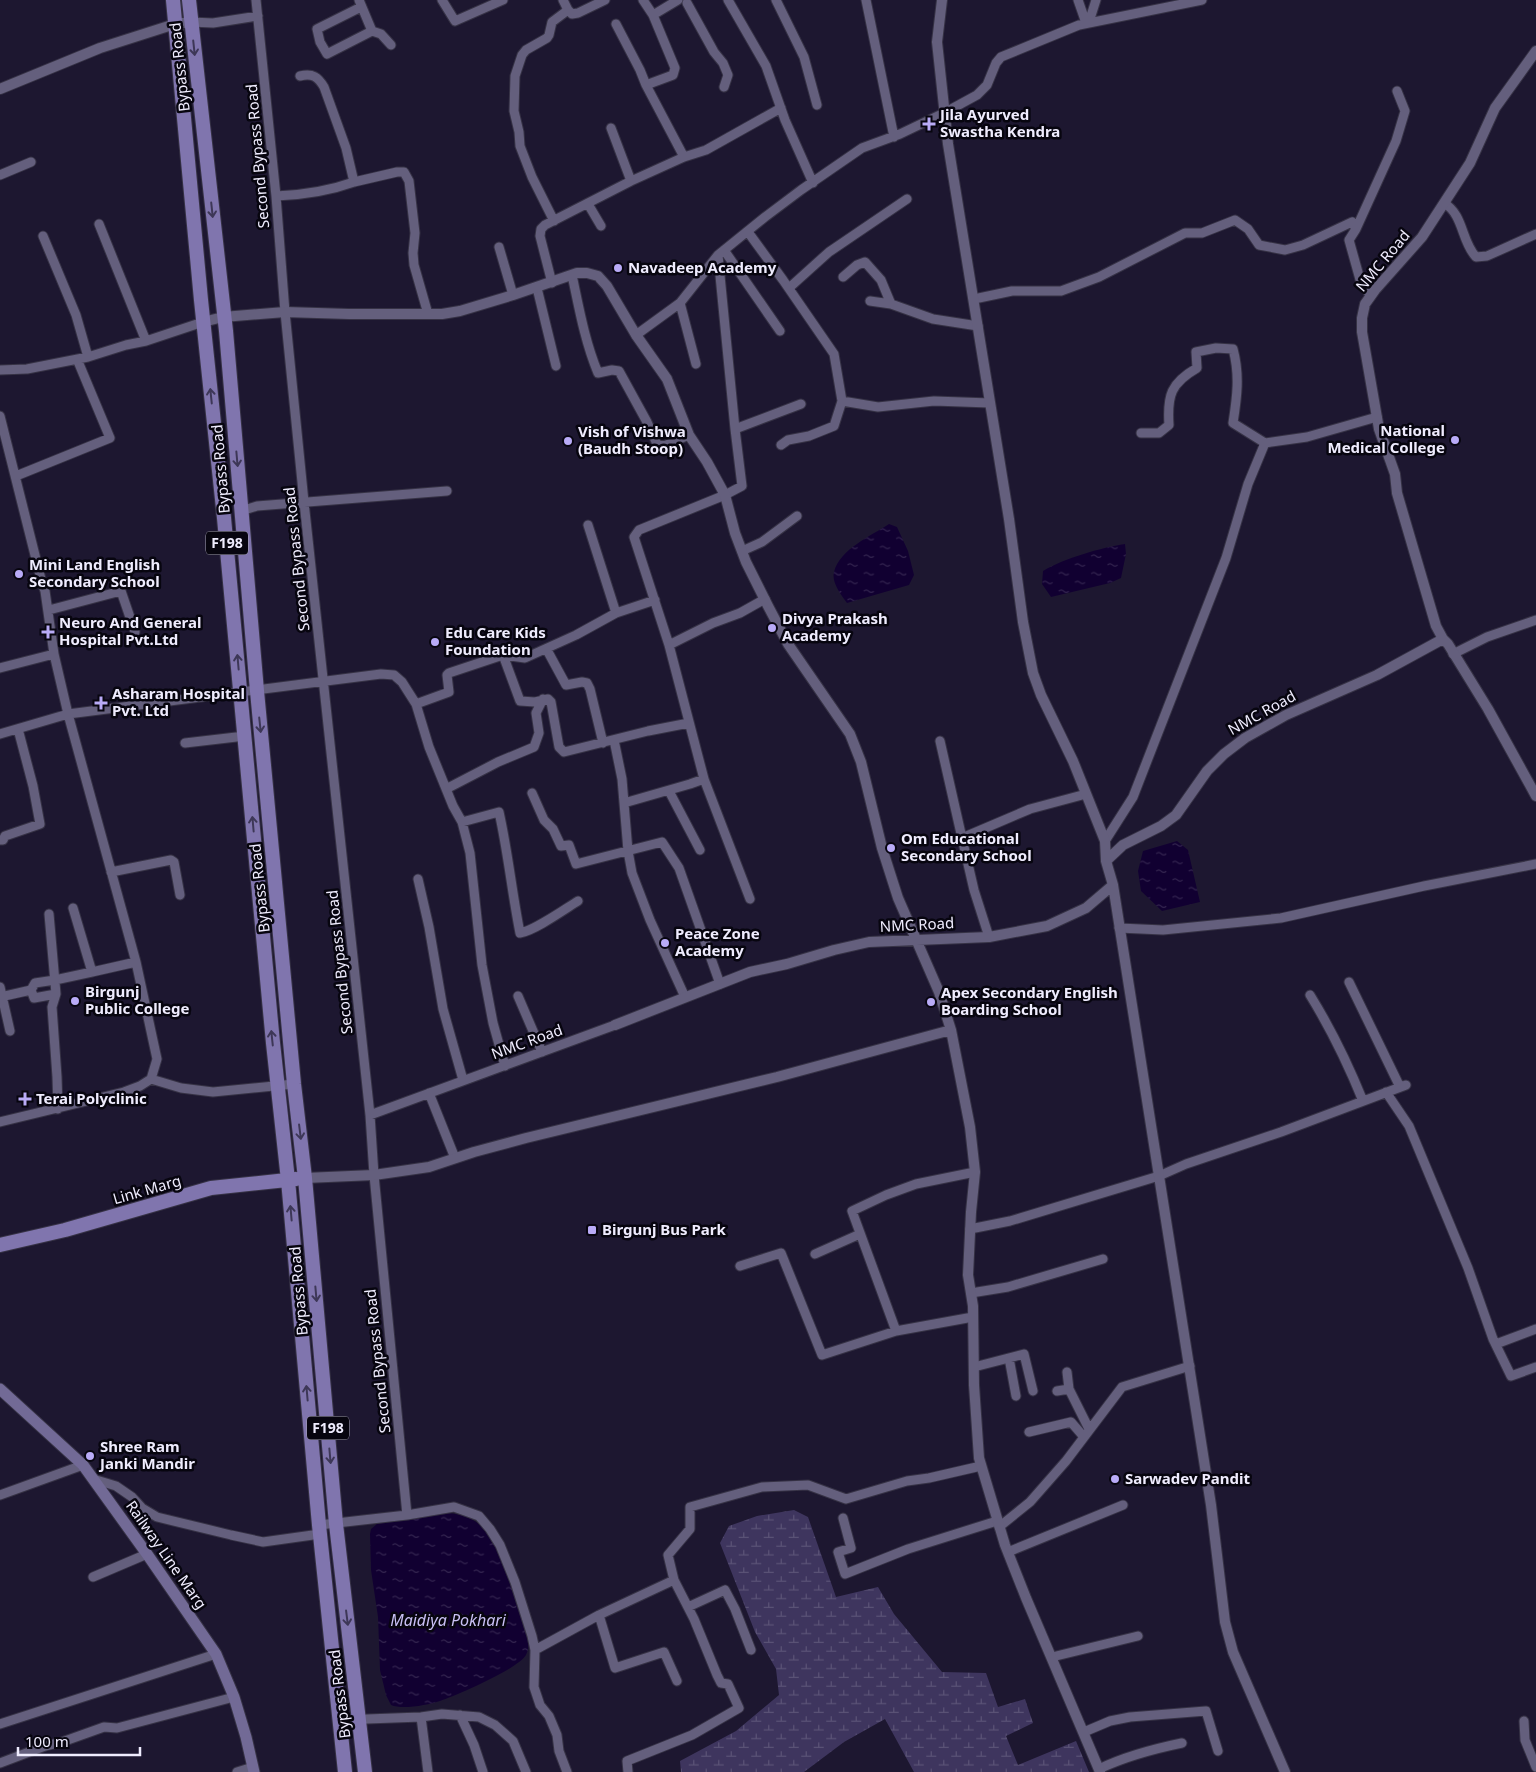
<svg xmlns="http://www.w3.org/2000/svg" width="1536" height="1772" viewBox="0 0 1536 1772" font-family="'Noto Sans',sans-serif">
<style>
.wetland{fill:url(#wetland-marsh)}
.water{fill:url(#water-ripples)}
.lines{fill:none;stroke-linecap:round;stroke-linejoin:round}
.minor-casing{stroke:#363245;stroke-width:11}
.tertiary-casing{stroke:#363245;stroke-width:12}
.secondary-casing{stroke:#363245;stroke-width:13}
.primary-casing{stroke:#363245;stroke-width:16}
.minor{stroke:#645f7d;stroke-width:9}
.tertiary{stroke:#645f7d;stroke-width:10}
.secondary{stroke:#726a96;stroke-width:11}
.primary{stroke:#8075ae;stroke-width:14}
.oneway{stroke:#3d3757}
.poi-dot{fill:#b9abf7;stroke:#07050f;stroke-width:2}
.labels{text-anchor:middle;stroke-width:5;stroke-linejoin:round;paint-order:stroke}
.shield{fill:#07050f;stroke:#a9a7b6;stroke-width:1}
.shield-label{font-size:14px;font-weight:bold;fill:#efecfe}
.street-label{font-size:15px;fill:#efecfe;stroke:#07050f}
.poi-label{font-size:15px;font-weight:bold;fill:#efecfe;stroke:#07050f;text-anchor:start}
.water-label{font-size:16px;font-style:italic;fill:#c9c0f5;stroke:#07050f}
</style>
<defs>
<pattern id="wetland-marsh" width="20" height="14" patternUnits="userSpaceOnUse" patternTransform="scale(1.25)"><rect width="20" height="14" fill="#3e355e"/><path d="M1 5h8M5 5V1M11 12h8M15 12V8" fill="none" stroke="#5a5276"/></pattern>
<pattern id="water-ripples" width="26" height="14" patternUnits="userSpaceOnUse" patternTransform="scale(1.25)"><rect width="26" height="14" fill="#110031"/><path d="M2 4q2-2 4 0t4 0M15 11q2-2 4 0t4 0" fill="none" stroke="#342550"/></pattern>
</defs>
<rect width="100%" height="100%" fill="#1d1730"/>
<!-- wetland -->
<path class="wetland" d="M794,1510L808,1517L836,1597L878,1587L894,1614L942,1672L986,1673L998,1707L1025,1699L1033,1723L1006,1736L1018,1765L1076,1741L1089,1772H914L885,1719L844,1742L804,1772H681L680,1761L736,1731L779,1695L776,1669L755,1632L720,1543L729,1526L757,1516Z"/>
<!-- water -->
<path class="water" d="M889,524L897,527L908,551L914,575L909,585L847,603C842,596 831,582 834,572C840,549 871,536 889,524Z
M1125,544L1126,554L1121,578L1110,583L1051,597L1042,584L1043,571C1065,558 1100,548 1125,544Z
M1177,841L1188,850L1200,902L1162,911L1141,891L1138,871L1143,851Z
M441,1513C456,1513 468,1515 480,1525C498,1541 506,1575 515,1597C518,1605 524,1612 525,1621C528,1630 531,1645 526,1655C518,1669 457,1695 440,1701C428,1705 402,1710 391,1705L386,1695L380,1670L378,1617L371,1570L370,1534L371,1529L377,1524Z"/>
<g class="lines">
<defs>
<path id="minor" d="M256,0L276,196L285,312L304,502L370,1115L374,1175L407,1515
M359,0L372,31L381,34L391,45
M442,0L455,21L503,0
M563,0L568,10L572,14L578,13L605,0
M728,0L766,66L785,120L813,183
M776,0L804,57L817,105
M866,0L894,137
M1078,0L1086,23
M687,3L714,52L723,63L728,75L724,87
M361,7L317,29L320,42L327,54L372,31
M653,15L678,0
M191,22L213,23L258,16
M1089,22L1096,0
M616,24L640,70L646,85L673,75L675,68L653,15L643,0
M646,85L684,157
M611,128L631,181
M0,175L31,162
M354,182L397,172H404L409,181L415,233L413,253L414,265L428,314
M276,196C303,195 329,191 354,182L346,148L324,87C318,77 313,73 300,76
M1444,203C1464,215 1461,241 1476,257L1487,256L1536,234
M588,204L601,226
M554,221L532,177L520,146L519,132L514,111L515,76L522,55L526,50L547,38L549,35L552,22L568,10
M99,224L146,341
M748,232L783,280L834,354L842,401L878,407L934,401L990,403
M43,236L76,315L88,357
M499,247L513,295
M724,250L780,331
M572,275C579,308 585,342 598,373L612,370L619,371L647,422L657,444L664,446L689,435
M843,277L857,265L865,262L881,280L891,304
M552,283L540,236L541,229L545,225L631,181L684,157L706,150L781,108
M537,288L556,366
M789,288L829,252L907,199
M1371,296L1361,283L1349,240L1356,229L1396,141L1405,111L1397,91
M974,299L1012,291H1061L1099,277L1185,233H1202L1235,220L1248,229L1259,245L1285,250L1303,245L1352,222L1356,229
M870,301L891,304L933,319L978,326
M680,303L696,364
M636,335L680,303L718,255L765,217L801,190L862,148L900,134L944,113L977,95L987,85L996,63L1001,57L1079,25L1202,0
M0,370L27,369L88,357L126,345L146,341L203,322
M0,416L42,583L45,591L54,654L68,714L136,962L157,1059L151,1079L140,1086L124,1092L0,1122
M735,429L801,404
M1141,433H1159L1169,425C1167,395 1171,383 1197,368L1196,352L1216,348L1233,349C1240,375 1237,397 1233,423L1265,443
M781,445L788,440L809,436L834,426L842,401
M16,476L110,438L77,359
M241,511L257,506L447,491
M588,525L616,613
M742,551L762,542L797,516
M49,610L121,591L135,632
M669,645L713,623L740,613L765,599
M547,650L566,685L582,682L587,683L590,689L603,743
M1453,654L1487,637L1536,620
M503,655L520,701L535,702L548,699L551,702L559,747L564,752L648,731L689,723
M0,668L54,654
M416,704L449,692L447,675L449,673L503,655L525,658L576,635L616,613L655,600
M0,734L68,714L381,674L394,675L402,682L416,704L429,747L453,806L462,822L470,853L482,965L493,1023L505,1066
M614,740L622,779L624,803
M940,741L962,838
M185,743L245,736
M704,779L750,899
M446,789L498,762L534,747L539,733L536,713L543,699
M669,791L700,850
M532,793L544,820L553,829L561,846L569,845L576,864L662,842L679,868L720,984
M462,822L499,812C508,852 512,893 520,933C534,931 565,909 578,901
M0,840H3L5,836L40,824L33,786L18,729
M1105,841L1133,797L1226,558L1248,484L1265,443L1307,437L1377,417
M111,872L171,860L174,862L180,895
M418,879L429,927L443,1009L463,1080
M73,908L92,972L136,962
M49,914L56,994L52,1007L57,1077L58,1109
M1119,928L1163,930L1281,918L1424,886L1536,864
M989,937L974,890L962,838L1030,809L1086,794
M1349,982L1400,1087
M0,987L10,1031
M56,994L34,998L31,990L35,983L55,980L92,972
M1310,995C1331,1029 1348,1064 1363,1101
M518,996L542,1052
M0,997L31,990
M685,997L650,920L632,873L628,851L624,803L690,784L704,779L669,645L634,537L639,530L725,495L742,486L735,429L718,255
M151,1079L181,1088L213,1092L294,1084
M1386,1092L1409,1126L1468,1268L1493,1339L1511,1376L1536,1367
M429,1093L455,1158
M370,1115L615,1025
M970,1229L1010,1221L1159,1176L1186,1164L1281,1132L1406,1085
M815,1254L860,1234
M740,1266L781,1253L822,1355L896,1331L973,1317
M971,1293L1008,1287L1103,1259
M896,1331L852,1211L886,1195L916,1184L975,1172
M1496,1344L1536,1329
M1009,1358L1016,1396
M974,1367L1024,1354L1033,1391
M1067,1372L1069,1389L1089,1429
M1057,1391L1069,1389
M1029,1432L1071,1422L1084,1437
M93,1479L116,1486L132,1497L142,1508L157,1517L231,1535L263,1542L320,1534
M0,1495L83,1465
M843,1518L851,1548L838,1552L845,1574L908,1549L997,1521
M319,1525L407,1515L454,1507L479,1516L490,1529L500,1545L515,1582L532,1636L535,1650L534,1687L540,1705L549,1716L557,1735L559,1751L567,1772
M999,1527L1030,1502L1066,1461L1122,1387L1190,1366
M1008,1552L1123,1505
M93,1577L147,1554
M688,1607L725,1590L735,1609L751,1650
M599,1615L615,1668L664,1652L677,1681
M535,1650L599,1615L674,1580L668,1555L690,1529V1507L762,1487L808,1485L846,1499L907,1481L929,1478L981,1466
M1052,1657L1138,1636
M460,1715L474,1745L483,1772
M421,1717L428,1772
M340,1720L421,1717L442,1714L479,1717L495,1725L513,1741L526,1772
M1524,1721L1525,1740L1536,1767
M0,1724L216,1654
M1084,1732L1110,1721L1130,1717L1206,1711L1218,1751
M0,1763L45,1746L62,1742L104,1727L117,1728L234,1697
M1099,1769C1126,1756 1153,1749 1182,1743
M237,1772L253,1767
M628,1772L627,1761L692,1735L739,1708L728,1684L721,1683L717,1675L694,1619L674,1580"/>
<path id="tertiary" d="M942,0L937,42L948,144L1009,519L1023,622L1033,673L1041,695L1073,761L1105,841L1106,861
M1536,51L1495,108L1470,163L1422,237L1375,290L1365,304L1362,318V332L1379,429L1395,474L1397,493L1436,626L1443,639L1448,644L1488,709L1536,796
M0,89L100,48L175,24L191,22
M203,322L223,317L285,312L349,314H442L460,311L513,295L577,273H587L598,276L607,286L636,335L667,379L689,435L707,462L725,495L735,533L746,562L768,606L788,644L850,734L861,762L882,848L898,898L939,992L951,1030L970,1127L975,1172L971,1212L968,1275L973,1306L974,1385L979,1458L1005,1545L1026,1598L1100,1772
M1113,885L1211,1505L1225,1622L1233,1652L1285,1772
M615,1025L750,972L787,964L834,950L869,942L989,937L1047,926L1086,908L1113,885L1106,861L1123,845L1161,826L1176,815L1207,771L1224,754L1245,738L1286,715L1377,675L1443,639
M305,1178L374,1175L429,1167L474,1152L526,1138L777,1077L951,1030"/>
<path id="secondary" d="M0,1389L83,1465L147,1554L216,1654L234,1697L246,1737L254,1772"/>
<path id="primary" d="M173,0L201,300L224,518L273,1043L288,1180L319,1525L345,1772
M189,0L226,331L257,691L294,1084L305,1178L336,1524L365,1772
M0,1245L65,1230L211,1188L296,1179"/>
</defs>
<!-- minor casing -->
<use href="#minor" class="minor-casing"/>
<!-- tertiary casing -->
<use href="#tertiary" class="tertiary-casing"/>
<!-- secondary casing -->
<use href="#secondary" class="secondary-casing"/>
<!-- primary casing -->
<use href="#primary" class="primary-casing"/>
<!-- minor -->
<use href="#minor" class="minor"/>
<!-- tertiary -->
<use href="#tertiary" class="tertiary"/>
<!-- secondary -->
<use href="#secondary" class="secondary"/>
<!-- primary -->
<use href="#primary" class="primary"/>
</g>
<!-- one-way arrows -->
<defs><path id="oneway-shaft" d="M-6 0H5M1.5-3L5.5 0L1.5 3" fill="none" stroke-width="1.6" stroke-linecap="round" stroke-linejoin="round" transform="scale(1.25)"/></defs>
<g class="oneway">
<use href="#oneway-shaft" transform="translate(194 48) rotate(84)"/>
<use href="#oneway-shaft" transform="translate(212 210) rotate(84)"/>
<use href="#oneway-shaft" transform="translate(211 396) rotate(-96)"/>
<use href="#oneway-shaft" transform="translate(237 459) rotate(85)"/>
<use href="#oneway-shaft" transform="translate(238 662) rotate(-95)"/>
<use href="#oneway-shaft" transform="translate(260 725) rotate(84)"/>
<use href="#oneway-shaft" transform="translate(253 824) rotate(-95)"/>
<use href="#oneway-shaft" transform="translate(272 1038) rotate(-96)"/>
<use href="#oneway-shaft" transform="translate(300 1132) rotate(83)"/>
<use href="#oneway-shaft" transform="translate(291 1213) rotate(-95)"/>
<use href="#oneway-shaft" transform="translate(316 1294) rotate(85)"/>
<use href="#oneway-shaft" transform="translate(307 1393) rotate(-95)"/>
<use href="#oneway-shaft" transform="translate(330 1456) rotate(85)"/>
<use href="#oneway-shaft" transform="translate(347 1618) rotate(83)"/>
</g>
<!-- markers -->
<g class="poi-dot">
<path d="M926.5 116.5h5v5h5v5h-5v5h-5v-5h-5v-5h5z"/>
<circle cx="618" cy="268" r="5"/>
<circle cx="1455" cy="440" r="5"/>
<circle cx="568" cy="441" r="5"/>
<circle cx="19" cy="574" r="5"/>
<circle cx="772" cy="628" r="5"/>
<path d="M45.5 624.5h5v5h5v5h-5v5h-5v-5h-5v-5h5z"/>
<circle cx="435" cy="642" r="5"/>
<path d="M98.5 695.5h5v5h5v5h-5v5h-5v-5h-5v-5h5z"/>
<circle cx="891" cy="848" r="5"/>
<circle cx="665" cy="943" r="5"/>
<circle cx="75" cy="1001" r="5"/>
<circle cx="931" cy="1002" r="5"/>
<path d="M22.5 1091.5h5v5h5v5h-5v5h-5v-5h-5v-5h5z"/>
<rect x="587" y="1225" width="10" height="10" rx="2.5"/>
<circle cx="90" cy="1456" r="5"/>
<circle cx="1115" cy="1479" r="5"/>
</g>
<g class="labels">
<!-- shield labels -->
<g class="shield">
<rect x="206" y="531.5" width="42" height="23" rx="4"/>
<rect x="307" y="1416.5" width="42" height="23" rx="4"/>
</g>
<g class="shield-label">
<text x="227" y="548">F198</text>
<text x="328" y="1433">F198</text>
</g>
<!-- street labels -->
<g class="street-label">
<text transform="translate(180 67) rotate(-96)" y="5">Bypass Road</text>
<text transform="translate(258 156) rotate(-95)" y="5">Second Bypass Road</text>
<text transform="translate(1383 261) rotate(-50)" y="5">NMC Road</text>
<text transform="translate(221 469) rotate(-95)" y="5">Bypass Road</text>
<text transform="translate(297 559) rotate(-96)" y="5">Second Bypass Road</text>
<text transform="translate(1262 713) rotate(-29)" y="5">NMC Road</text>
<text transform="translate(260 888) rotate(-96)" y="5">Bypass Road</text>
<text transform="translate(917 925) rotate(-3)" y="5">NMC Road</text>
<text transform="translate(340 962) rotate(-96)" y="5">Second Bypass Road</text>
<text transform="translate(527 1042) rotate(-20)" y="5">NMC Road</text>
<text transform="translate(147 1190) rotate(-16)" y="5">Link Marg</text>
<text transform="translate(299 1291) rotate(-95)" y="5">Bypass Road</text>
<text transform="translate(378 1361) rotate(-96)" y="5">Second Bypass Road</text>
<text transform="translate(166 1555) rotate(55)" y="5">Railway Line Marg</text>
<text transform="translate(340 1694) rotate(-97)" y="5">Bypass Road</text>
</g>
<!-- poi labels -->
<g class="poi-label">
<text x="940" y="120">Jila Ayurved<tspan x="940" dy="17">Swastha Kendra</tspan></text>
<text x="628" y="273">Navadeep Academy</text>
<text x="1445" y="436" text-anchor="end">National<tspan x="1445" dy="17">Medical College</tspan></text>
<text x="578" y="437">Vish of Vishwa<tspan x="578" dy="17">(Baudh Stoop)</tspan></text>
<text x="29" y="570">Mini Land English<tspan x="29" dy="17">Secondary School</tspan></text>
<text x="782" y="624">Divya Prakash<tspan x="782" dy="17">Academy</tspan></text>
<text x="59" y="628">Neuro And General<tspan x="59" dy="17">Hospital Pvt.Ltd</tspan></text>
<text x="445" y="638">Edu Care Kids<tspan x="445" dy="17">Foundation</tspan></text>
<text x="112" y="699">Asharam Hospital<tspan x="112" dy="17">Pvt. Ltd</tspan></text>
<text x="901" y="844">Om Educational<tspan x="901" dy="17">Secondary School</tspan></text>
<text x="675" y="939">Peace Zone<tspan x="675" dy="17">Academy</tspan></text>
<text x="85" y="997">Birgunj<tspan x="85" dy="17">Public College</tspan></text>
<text x="941" y="998">Apex Secondary English<tspan x="941" dy="17">Boarding School</tspan></text>
<text x="36" y="1104">Terai Polyclinic</text>
<text x="602" y="1235">Birgunj Bus Park</text>
<text x="100" y="1452">Shree Ram<tspan x="100" dy="17">Janki Mandir</tspan></text>
<text x="1125" y="1484">Sarwadev Pandit</text>
</g>
<!-- water labels -->
<g class="water-label">
<text x="448" y="1626">Maidiya Pokhari</text>
</g>
</g>
<!-- scale -->
<path d="M18 1747v8h122v-8" fill="none" stroke="#efecfe" stroke-width="2.5"/>
<text x="25" y="1747" font-size="15" fill="#efecfe" stroke="#07050f" stroke-width="4" paint-order="stroke">100 m</text>
</svg>
